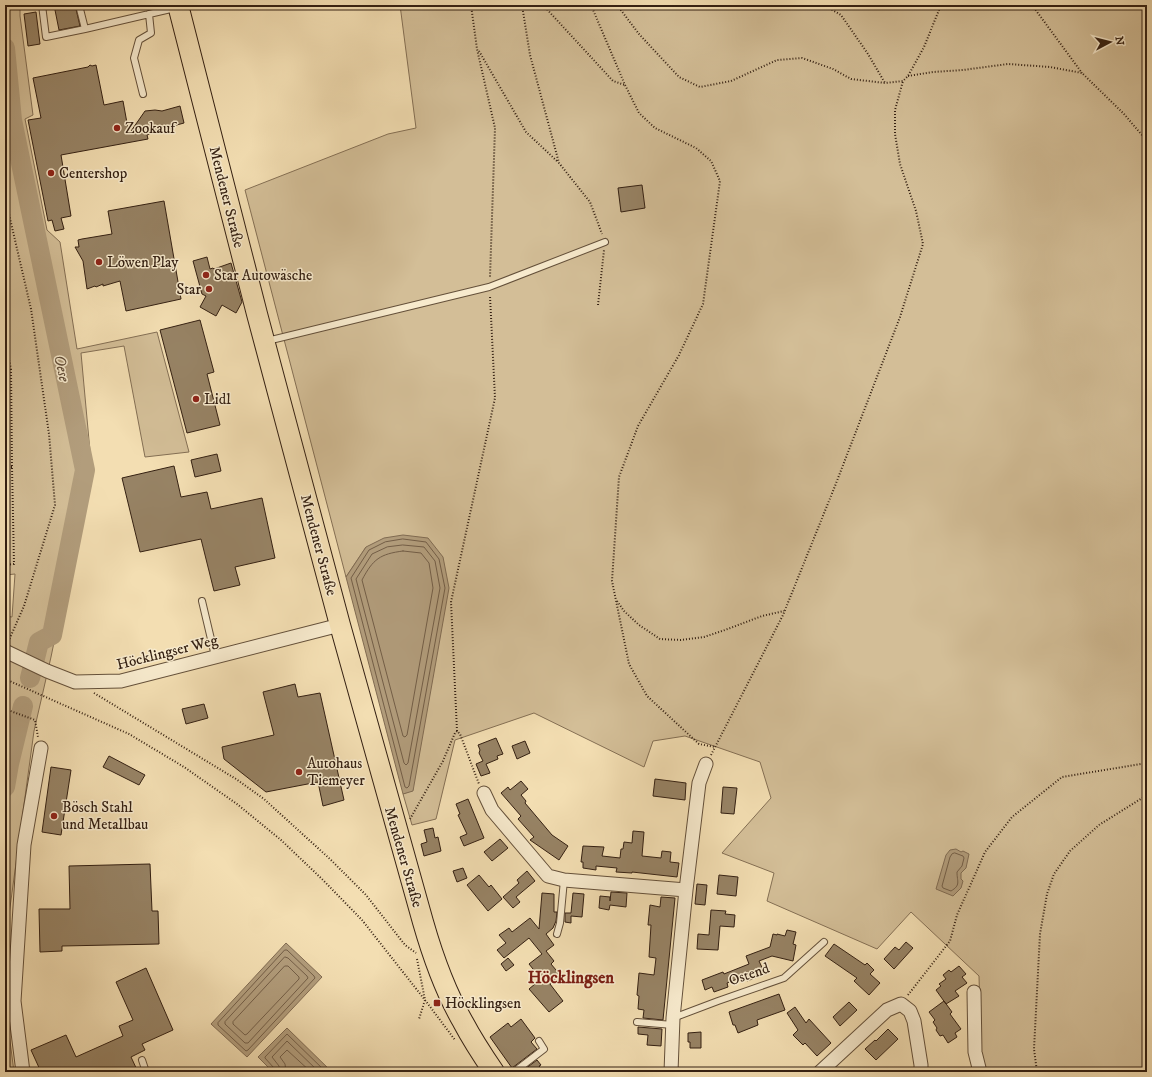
<svg xmlns="http://www.w3.org/2000/svg" width="1152" height="1077" viewBox="0 0 1152 1077" font-family="'IM FELL DW Pica',serif">
<style>
.green{fill:#d3be97;stroke:#846f54}
.water{fill:#b29d7c;stroke:#806b52}
.lines{fill:none;stroke-linecap:round;stroke-linejoin:round}
.shore{stroke:#735e47;stroke-width:1}
.river{stroke:#b29d7c;stroke-width:20}
.building{fill:#978365;stroke:#342012}
.lane-casing{stroke:#64503a;stroke-width:8}
.street-casing{stroke:#64503a;stroke-width:15}
.primary-casing{stroke:#342012;stroke-width:22}
.path{stroke:#342012;stroke-width:2;stroke-dasharray:1 2;stroke-linecap:butt}
.lane{stroke:#f7eacd;stroke-width:6}
.street{stroke:#f7eacd;stroke-width:13}
.primary{stroke:#f3deb2;stroke-width:20}
.poi-dot{fill:#8f2418;stroke:#f7eacd;stroke-width:1.5}
.labels{text-anchor:middle;stroke-width:3;stroke-linejoin:round;paint-order:stroke}
.poi-label{font-size:15px;fill:#342012;stroke:#f7eacd;text-anchor:start}
.street-label{font-size:15px;fill:#342012;stroke:#f7eacd}
.water-label{font-size:16px;font-style:italic;fill:#604c37;stroke:#f7eacd}
.quarter-label{font-size:17px;font-weight:bold;fill:#7a1f14;stroke:#f7eacd}
</style>
<rect width="100%" height="100%" fill="#f3deb2"/>
<filter id="stains"><feTurbulence type="fractalNoise" baseFrequency=".005" numOctaves="4"/><feColorMatrix values="0 0 0 0 .2 0 0 0 0 .09 0 0 0 0 .02 0 0 0 .5 -.17"/></filter>
<radialGradient id="worn" r=".72"><stop offset=".6" stop-color="#630" stop-opacity="0"/><stop offset="1" stop-color="#630" stop-opacity=".3"/></radialGradient>
<!-- green -->
<path class="green" d="M5,5H20V16L33,115L25,119L47,230L60,242L77,349L157,332L189,452L145,457L124,346L81,353L91,462L51,657L34,731L8,922L5,1002L14,1072H5V616L12,617L15,574L5,575Z
M400,5H1147V1072H987L981,1052L979,976L911,912L877,949L767,901L774,873L722,853L771,798L760,762L685,736L653,741L644,767L534,713L455,740L436,819L412,825L403,794L413,790L366,547L346,577L245,190L388,134L416,128Z"/>
<!-- water -->
<path class="water" d="M403,535L428,538L443,557L449,588L413,791L403,794L346,577L366,547L384,538Z
M956,849L961,852L963,851L969,854L966,868L961,873V879L963,881L961,888L953,896L936,889L946,855L950,850Z
M286,943L322,977L247,1057L211,1024Z
M287,1028L332,1072H273L258,1057Z"/>
<g class="lines">
<!-- shore -->
<path class="shore" d="M403,539L426,542L439,559L445,588L409,786L407,788L405,787L351,578L369,550L385,542Z
M403,545L424,547L435,561L440,588L408,763L406,765L404,763L356,579L372,554L387,547Z
M403,551L421,553L429,563L433,588L407,735L405,737L403,736L362,580C373,559 380,554 403,551Z
M955,853L963,856L964,858L962,866L957,872C957,882 961,885 951,891L943,888L942,886L950,857L952,854Z
M285,950H287L314,976L315,978L248,1050L246,1051L218,1025V1023Z
M285,957L288,958L307,976L308,978L248,1043H245L225,1024V1022Z
M285,966H288L299,977V979L247,1034L245,1035L233,1024V1022Z
M275,1072L274,1068L265,1058V1057L287,1034L326,1072
M280,1072L279,1066L272,1057L287,1041L319,1072
M286,1072L285,1064L280,1057L287,1050L311,1072"/>
<!-- river -->
<path class="river" d="M5,48L12,120L85,470L52,635L39,642L30,678
M5,787L9,764L23,706"/>
</g>
<!-- building -->
<path class="building" d="M54,5H75L80,26L59,30Z
M36,12L40,44L28,46L24,14Z
M90,65L92,66L96,65L104,105L123,101L129,134L145,111L155,110L162,111L180,106L184,123L173,126V128L164,131L163,128L147,135L148,139L61,155L71,216L61,218L64,229L55,231L52,220L48,221L28,120L41,118L33,78L88,67Z
M642,185L645,208L621,212L618,188Z
M164,201L181,299L126,311L120,281L103,286V284L96,287L95,286L87,289L83,261L75,247H79L78,240L82,239L112,234L108,211Z
M207,257L210,269L213,268L214,269L231,263L242,302L236,313L222,305L216,316L200,307L206,296L202,294L193,261Z
M200,320L214,372L207,374L220,425L187,433L160,330Z
M217,454L221,471L195,477L191,460Z
M174,466L181,497L207,492L211,509L262,498L275,558L235,567L240,585L214,591L201,539L140,552L122,478Z
M295,684L298,697L320,693L344,800L323,806L318,782L266,792L224,759L222,747L274,735L263,692Z
M204,704L208,718L186,724L182,709Z
M496,738L503,754L497,756L498,759L486,764L490,773L481,776L476,764L483,761L479,753L480,750L478,745Z
M525,741L530,753L517,759L512,746Z
M109,756L145,775L139,785L103,767Z
M51,767L71,770L61,835L42,832Z
M655,779L686,783L685,800L653,796Z
M521,781L528,789L521,795L526,801L525,803L552,835L568,846L559,860L530,840L534,837L518,819L521,816L501,793L508,787L510,790Z
M723,787L737,788L734,814L721,813Z
M468,799L484,838L464,846L460,837L467,834L458,815L460,814L456,804Z
M433,828L435,838L438,837L441,851L424,856L421,844L427,842L424,830Z
M633,831L644,832L642,856L661,858L662,851L671,852L670,862L679,863L677,877L632,872V873L616,872L617,868L596,866V870L583,868V862H581L583,846L604,847L602,856L620,858L621,849H623L624,842L632,843Z
M500,839L508,848L492,861L484,852Z
M150,864L152,911H158L159,944L62,946V951L40,952L39,909H70L69,866Z
M463,868L467,878L457,882L453,871Z
M527,871L535,881L516,897L520,902L513,908L503,897L519,883L517,880Z
M479,875L489,887L491,885L502,899L488,911L467,885Z
M719,875L738,877L736,896L717,894Z
M697,884L707,885L705,905L695,904Z
M611,892L627,893L626,907L610,905L609,910L599,908L600,896L610,897V901Z
M542,893L554,894V912H557L556,921L553,928L546,934L554,945L546,951L554,961L551,964L561,976L550,984L563,1001L549,1012L529,989L541,979L529,964L542,954L529,938L504,958L497,950L506,943L499,935L509,928L512,932L530,918L539,929Z
M573,893L584,894L582,917L571,916V923L565,922V913H571Z
M661,897L675,898L663,1020L643,1018L644,1010L638,1009L639,996L637,995L639,973L654,975L656,958L649,957L651,925H648L650,905L660,907Z
M711,910L726,911L725,914L735,915L734,927L720,926L718,950L697,949L698,934L709,935Z
M787,930L796,932L793,944L796,945L793,961L772,956L759,961L765,974L747,981L745,976L727,983L728,987L714,992L712,987L705,990L702,980L723,972L724,974L749,964L746,956L770,947L773,934L777,935V934L785,936Z
M906,942L913,948L894,969L884,959L895,947L899,950Z
M834,944L865,965L867,963L874,970L870,974L880,983L869,995L854,981L857,978L825,956Z
M508,958L514,965L506,971L501,964Z
M959,966L966,974L962,977L967,983L955,991L959,996L946,1004L936,990L941,986L939,984L946,979L943,975L949,970L951,972Z
M146,968L173,1030L142,1044L145,1050L131,1057L138,1072H41L31,1050L66,1035L76,1057L123,1036L119,1026L133,1020L116,982Z
M779,994L785,1010L757,1020L758,1025L738,1033L735,1025H733L729,1012Z
M944,1001L952,1012L950,1014L961,1029L955,1033L957,1037L948,1043L943,1035L940,1036L936,1030L937,1028L933,1022L935,1020L929,1012Z
M849,1002L857,1010L840,1026L833,1017Z
M795,1007L806,1023L809,1019L831,1043L817,1056L805,1043L803,1045L793,1035L798,1030L787,1013Z
M521,1019L535,1038L531,1042L537,1049L512,1068L490,1037L508,1023L511,1027Z
M638,1027L662,1029L661,1046L647,1045L648,1035L638,1034Z
M888,1029L898,1039L876,1060L865,1049L875,1040L876,1041Z
M701,1032V1048H690V1042H688V1033Z
M537,1060L541,1065L539,1066L544,1072H521Z"/>
<g class="lines">
<defs>
<path id="lane" d="M42,5L46,37L85,29L175,8
M79,5L85,29
M143,94L134,58L139,40L151,33L149,14
M267,341L489,287L605,242
M202,601L215,656
M557,934L560,923L564,880
M673,1018L718,1001L784,978L824,942
M637,1022L673,1025
M142,1060L146,1072
M514,1072L544,1049L539,1041"/>
<path id="street" d="M5,651L47,671L75,682L121,681L340,625
M484,793L492,810L548,876L564,880L686,890
M974,992L975,1052L980,1072
M23,1072L14,1001L24,845L41,748
M671,1072L673,1018L686,890L699,783L706,764
M820,1072L887,1010L901,1004L910,1011L914,1021L921,1065V1072"/>
<path id="primary" d="M178,5L257,314L340,625L423,922C433,957 445,991 463,1022C472,1039 483,1056 494,1072"/>
</defs>
<!-- lane casing -->
<use href="#lane" class="lane-casing"/>
<!-- street casing -->
<use href="#street" class="street-casing"/>
<!-- primary casing -->
<use href="#primary" class="primary-casing"/>
<!-- path -->
<path class="path" d="M471,5L477,49L495,128L490,277
M522,5L530,55L559,163L590,202L602,234
M543,5L613,81L625,85
M591,5L625,85L639,113L655,128L696,148L711,161L720,181L703,304L679,355L638,426L619,477L612,581L629,664L647,696L699,744L715,747
M617,5L639,34L679,77L700,87L731,81L777,60L802,58L833,69L851,79L885,83L903,81L908,76L924,47L941,5
M824,5L841,15L868,54L885,83
M1032,5L1082,73
M479,51L526,132L558,162
M908,76L933,72L963,70L1008,64L1050,67L1082,73L1124,114L1147,141
M5,197L31,309L49,434L55,505L24,606L9,640
M5,287H7L8,355L11,369
M598,305L604,250
M5,369H11L12,467L14,564L5,565
M5,467H12
M617,601L624,611L639,625L660,639L681,640L704,637L725,630L762,616L784,611
M5,679L129,734L184,767L237,804L281,840L323,880L362,920L425,1000L455,1040
M94,693L236,779L264,799L331,860L366,895L405,945L416,953
M5,709L35,720L38,737
M457,731L451,602L495,398L490,296
M711,755L783,615L835,486L900,317L923,244L916,211L900,164L895,134V110L903,81
M410,819L443,761L455,733L457,731L460,734L479,784
M417,959L425,1000L419,1019
M908,995L950,941L957,915L985,852L1012,817L1062,777L1147,763
M1037,1072L1034,1049L1040,934L1047,894L1054,874L1070,851L1099,825L1147,795"/>
<!-- lane -->
<use href="#lane" class="lane"/>
<!-- street -->
<use href="#street" class="street"/>
<!-- primary -->
<use href="#primary" class="primary"/>
</g>
<!-- markers -->
<g class="poi-dot">
<circle cx="117" cy="128" r="4"/>
<circle cx="51" cy="173" r="4"/>
<circle cx="99" cy="262" r="4"/>
<circle cx="206" cy="275" r="4"/>
<circle cx="209" cy="289" r="4"/>
<circle cx="196" cy="399" r="4"/>
<circle cx="299" cy="772" r="4"/>
<circle cx="54" cy="816" r="4"/>
<rect x="433" y="999" width="8" height="8" rx="2"/>
</g>
<g class="labels">
<!-- poi labels -->
<g class="poi-label">
<text x="125" y="133">Zookauf</text>
<text x="59" y="178">Centershop</text>
<text x="107" y="267">Löwen Play</text>
<text x="214" y="280">Star Autowäsche</text>
<text x="201" y="294" text-anchor="end">Star</text>
<text x="204" y="404">Lidl</text>
<text x="307" y="768">Autohaus<tspan x="307" dy="17">Tiemeyer</tspan></text>
<text x="62" y="812">Bösch Stahl<tspan x="62" dy="17">und Metallbau</tspan></text>
<text x="445" y="1008">Höcklingsen</text>
</g>
<!-- street labels -->
<g class="street-label">
<text transform="translate(227 197) rotate(76)" y="5">Mendener Straße</text>
<text transform="translate(319 545) rotate(75)" y="5">Mendener Straße</text>
<text transform="translate(167 652) rotate(-14)" y="5">Höcklingser Weg</text>
<text transform="translate(404 857) rotate(74)" y="5">Mendener Straße</text>
<text transform="translate(749 974) rotate(-19)" y="5">Ostend</text>
</g>
<!-- water labels -->
<g class="water-label">
<text transform="translate(63 368) rotate(78)" y="6">Oese</text>
</g>
<!-- quarter labels -->
<g class="quarter-label">
<text x="571" y="983">Höcklingsen</text>
</g>
</g>
<!-- margin -->
<rect width="1152" height="1077" fill="none" stroke="#f3deb2" stroke-width="20"/>
<rect x="6" y="6" width="1140" height="1065" fill="none" stroke="#342012" stroke-width="2"/>
<rect x="10" y="10" width="1132" height="1057" fill="none" stroke="#342012"/>
<!-- north arrow -->
<g transform="translate(1110 42) rotate(83)" stroke="#f7eacd" stroke-width="3" paint-order="stroke">
<path d="M0-3L7 15L0 10L-7 15Z" fill="#342012"/>
<text y="-6" font-size="11" font-weight="bold" text-anchor="middle" fill="#342012">N</text>
</g>
<rect width="100%" height="100%" filter="url(#stains)"/>
<rect width="100%" height="100%" fill="url(#worn)"/>
</svg>
